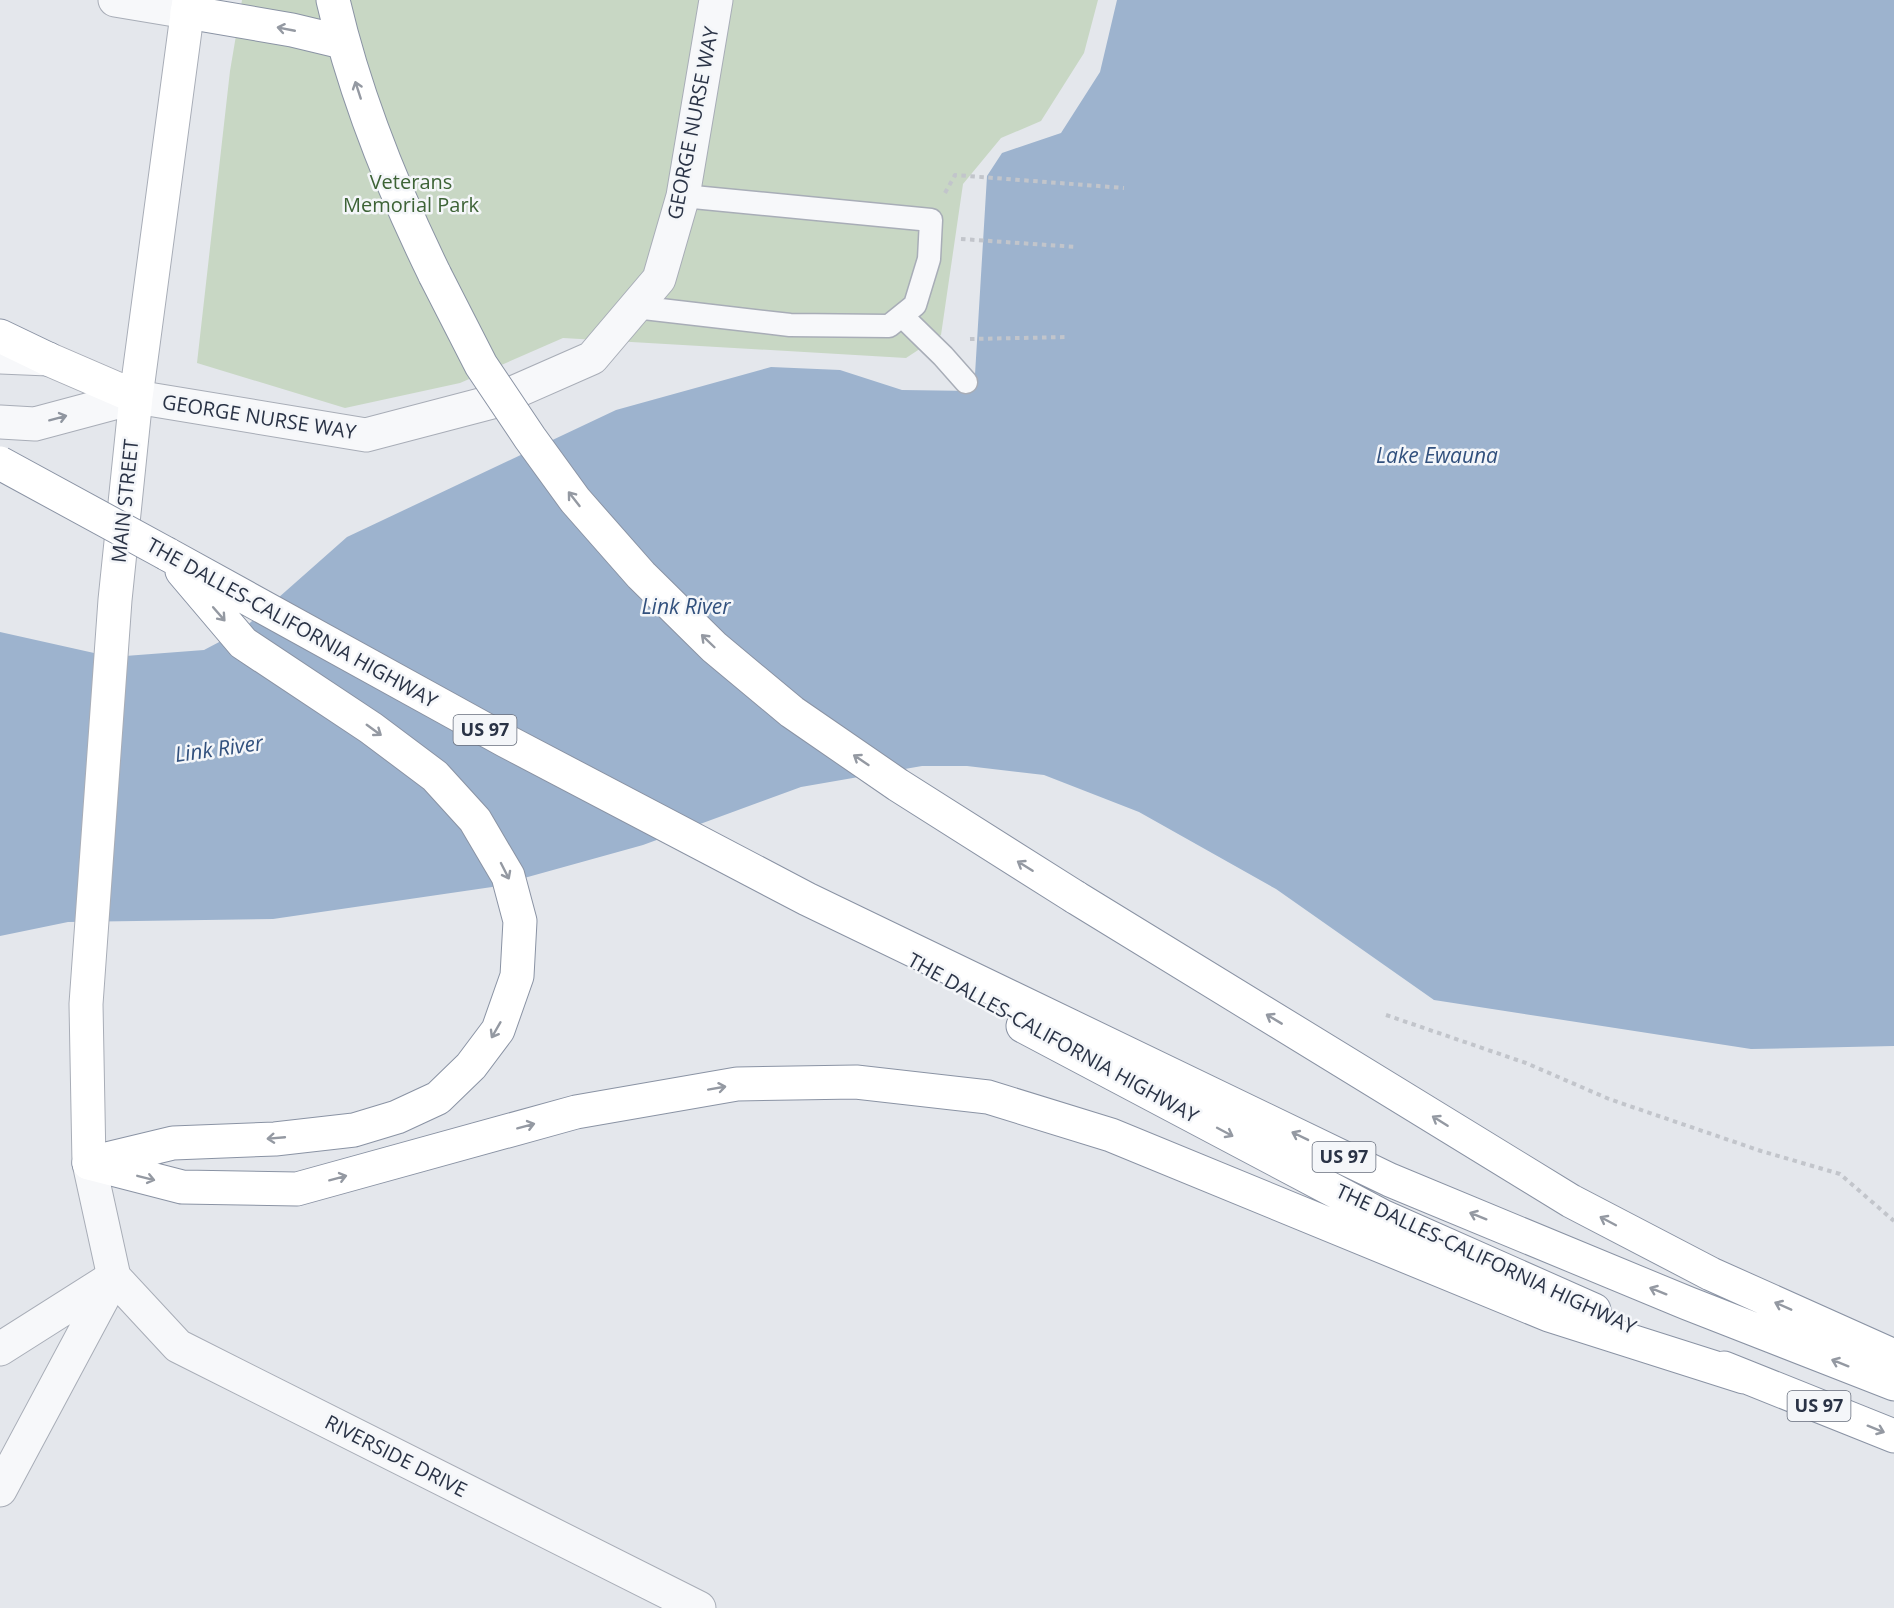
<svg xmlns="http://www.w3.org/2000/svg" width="1894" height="1608" viewBox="0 0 1894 1608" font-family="'Open Sans',sans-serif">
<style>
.green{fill:#c8d7c4}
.water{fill:#9db3ce}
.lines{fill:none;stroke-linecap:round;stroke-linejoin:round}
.service-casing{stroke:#a8adb7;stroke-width:25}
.minor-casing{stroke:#a8adb7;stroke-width:35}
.tertiary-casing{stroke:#a8adb7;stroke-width:35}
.secondary-casing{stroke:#a8adb7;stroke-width:35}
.trunk-casing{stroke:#8a93a4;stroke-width:35}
.path{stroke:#c2c5cb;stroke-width:4;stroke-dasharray:4.5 4.5;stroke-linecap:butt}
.service{stroke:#f7f8fa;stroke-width:22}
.minor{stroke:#f7f8fa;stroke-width:33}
.tertiary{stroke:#f7f8fa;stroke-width:33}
.secondary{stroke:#fff;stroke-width:33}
.trunk{stroke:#fff;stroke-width:33}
.trunk-bridge-casing{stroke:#8a93a4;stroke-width:35;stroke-linecap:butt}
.trunk-bridge{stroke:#fff;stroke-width:33}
.oneway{stroke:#9499a2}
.oneway2{stroke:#9096a0}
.labels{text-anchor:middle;stroke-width:5;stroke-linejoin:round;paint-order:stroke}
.shield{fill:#f4f6f9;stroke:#676e7c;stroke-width:1.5}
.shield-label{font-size:18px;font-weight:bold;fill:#2a3346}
.street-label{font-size:20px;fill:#2a3346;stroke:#f4f6f9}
.park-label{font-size:20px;fill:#3d6336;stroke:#f4f6f9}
.water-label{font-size:21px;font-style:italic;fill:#31507d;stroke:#f4f6f9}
</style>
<rect width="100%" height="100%" fill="#e4e7ec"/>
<!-- green -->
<path class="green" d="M242,0H1098L1084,53L1041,121L1001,138L963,184L941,335L906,358L563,338L460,383L345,408L197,363L230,71Z"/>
<!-- water -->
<path class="water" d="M1117,0H1894V1046L1751,1049L1434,1000L1276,889L1139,812L1044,775L967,766H922L801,787L643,845L492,887L273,919L68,922L0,936V632L112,657L204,650L242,630L347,537L616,410L771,367L840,370L902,390L974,391L987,176L1002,153L1061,133L1100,72Z"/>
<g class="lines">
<defs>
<path id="service" d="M635,307L790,325L889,326L915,305L929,259L931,220L683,196
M902,316L943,356L966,382"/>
<path id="minor" d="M115,0L187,12
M0,357L48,359
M0,422L35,424L136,397L366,435L492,402L592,358L659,279L683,196L716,0
M0,1349L112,1278
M0,1490L114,1277"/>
<path id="tertiary" d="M89,1163L114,1277L178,1346L699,1608"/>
<path id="secondary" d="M48,359L136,397
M89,1163L86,1004L115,600L136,397L189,0"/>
<path id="trunk" d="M333,0C355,96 392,187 435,275
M187,12L292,30L342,42
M0,336L48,359
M167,554L506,741L807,899L1390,1180L1687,1303L1894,1384
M1075,897L1571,1201L1711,1274L1894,1356
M1023,1026L1382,1216L1594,1310
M94,1162L173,1143L275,1139L354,1130L397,1117L438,1098L471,1066L498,1030L517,976L520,921L508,876L475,820L435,776L371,728L243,643L182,571
M89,1163L182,1187L297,1189L576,1112L737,1084L856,1082L988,1097L1111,1135L1549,1315L1744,1377
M1724,1368L1894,1436"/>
</defs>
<!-- service casing -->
<use href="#service" class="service-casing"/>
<!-- minor casing -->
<use href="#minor" class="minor-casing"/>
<!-- tertiary casing -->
<use href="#tertiary" class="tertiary-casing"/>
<!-- secondary casing -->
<use href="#secondary" class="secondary-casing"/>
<!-- trunk casing -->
<use href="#trunk" class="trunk-casing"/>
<!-- path -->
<path class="path" d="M945,193L955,175L1124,188
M961,239L1077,247
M970,339L1069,337
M1386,1015L1526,1063L1609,1099L1761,1151L1840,1174L1894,1221"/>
<!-- service -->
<use href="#service" class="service"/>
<!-- minor -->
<use href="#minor" class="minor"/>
<!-- tertiary -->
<use href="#tertiary" class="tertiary"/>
<!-- secondary -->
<use href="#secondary" class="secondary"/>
<!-- trunk -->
<use href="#trunk" class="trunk"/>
<defs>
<path id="trunk-bridge" d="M435,275L481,365L530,438L575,500L641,575L714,647L792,712L898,785L1075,897
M0,463L167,554"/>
</defs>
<!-- trunk-bridge casing -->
<use href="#trunk-bridge" class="trunk-bridge-casing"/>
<!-- trunk-bridge -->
<use href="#trunk-bridge" class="trunk-bridge"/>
</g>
<!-- one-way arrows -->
<defs><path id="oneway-shaft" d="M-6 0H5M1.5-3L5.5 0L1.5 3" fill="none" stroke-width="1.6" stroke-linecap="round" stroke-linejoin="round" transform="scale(1.5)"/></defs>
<g class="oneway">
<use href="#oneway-shaft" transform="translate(286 29) rotate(-169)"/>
<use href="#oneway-shaft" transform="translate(358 90) rotate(-108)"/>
<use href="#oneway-shaft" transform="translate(574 499) rotate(-128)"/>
<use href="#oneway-shaft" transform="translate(219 614) rotate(49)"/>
<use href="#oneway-shaft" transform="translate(708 641) rotate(-136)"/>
<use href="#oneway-shaft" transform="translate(374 730) rotate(36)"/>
<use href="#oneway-shaft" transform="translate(861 760) rotate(-146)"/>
<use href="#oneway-shaft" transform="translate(1025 866) rotate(-148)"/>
<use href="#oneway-shaft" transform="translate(505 871) rotate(63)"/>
<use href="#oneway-shaft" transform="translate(1274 1019) rotate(-149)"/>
<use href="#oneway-shaft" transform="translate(496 1030) rotate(120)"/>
<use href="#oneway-shaft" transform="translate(717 1088) rotate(-10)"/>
<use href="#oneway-shaft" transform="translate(1440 1121) rotate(-148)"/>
<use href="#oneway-shaft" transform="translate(526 1126) rotate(-15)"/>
<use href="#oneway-shaft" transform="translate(1225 1132) rotate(28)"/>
<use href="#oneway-shaft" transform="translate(1300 1136) rotate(-154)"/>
<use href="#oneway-shaft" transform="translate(276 1138) rotate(175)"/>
<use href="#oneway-shaft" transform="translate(146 1178) rotate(14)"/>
<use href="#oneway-shaft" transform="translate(338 1178) rotate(-15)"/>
<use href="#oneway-shaft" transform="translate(1478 1216) rotate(-158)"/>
<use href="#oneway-shaft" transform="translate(1608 1221) rotate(-152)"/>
<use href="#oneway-shaft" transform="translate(1658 1291) rotate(-158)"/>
<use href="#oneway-shaft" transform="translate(1783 1306) rotate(-156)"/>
<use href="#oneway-shaft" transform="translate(1840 1363) rotate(-158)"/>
<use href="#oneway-shaft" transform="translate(1876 1429) rotate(22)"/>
</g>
<use class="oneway2" href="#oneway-shaft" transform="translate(58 418) rotate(-15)"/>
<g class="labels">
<!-- shield labels -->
<g class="shield">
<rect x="453.5" y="715" width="63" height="30" rx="4.5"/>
<rect x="1312.5" y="1142" width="63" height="30" rx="4.5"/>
<rect x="1787.5" y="1391" width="63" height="30" rx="4.5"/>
</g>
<g class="shield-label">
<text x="485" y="736">US 97</text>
<text x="1344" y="1163">US 97</text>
<text x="1819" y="1412">US 97</text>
</g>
<!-- street labels -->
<g class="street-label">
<text transform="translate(693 123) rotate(-79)" y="7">GEORGE NURSE WAY</text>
<text transform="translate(259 417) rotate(9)" y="7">GEORGE NURSE WAY</text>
<text transform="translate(125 501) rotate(-84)" y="7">MAIN STREET</text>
<text transform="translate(292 623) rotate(29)" y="7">THE DALLES-CALIFORNIA HIGHWAY</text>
<text transform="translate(1053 1038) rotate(29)" y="7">THE DALLES-CALIFORNIA HIGHWAY</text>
<text transform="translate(1486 1259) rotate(25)" y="7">THE DALLES-CALIFORNIA HIGHWAY</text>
<text transform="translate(396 1456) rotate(27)" y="7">RIVERSIDE DRIVE</text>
</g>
<!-- park labels -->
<g class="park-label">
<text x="411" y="189">Veterans<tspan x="411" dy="23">Memorial Park</tspan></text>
</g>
<!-- water labels -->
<g class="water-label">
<text x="1437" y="463">Lake Ewauna</text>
<text x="686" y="614">Link River</text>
<text transform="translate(219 749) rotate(-8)" y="7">Link River</text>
</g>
</g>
</svg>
